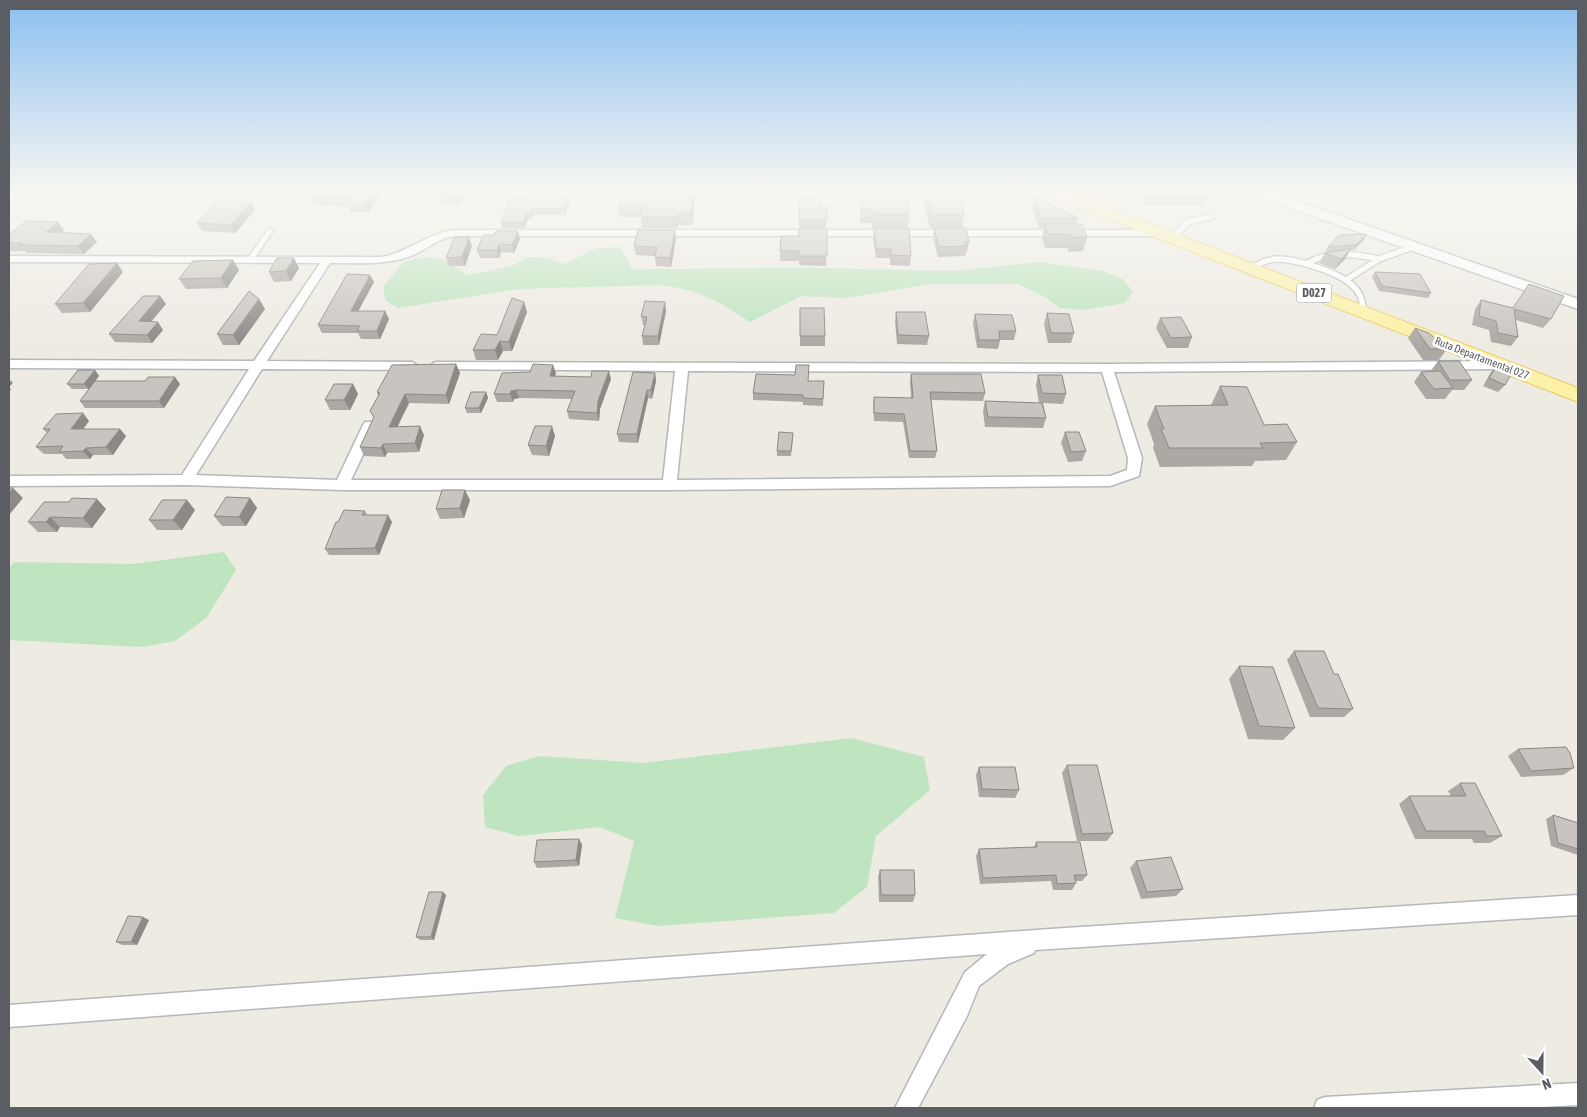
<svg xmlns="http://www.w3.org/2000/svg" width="1587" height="1117" viewBox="0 0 1587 1117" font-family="'Asap Condensed',sans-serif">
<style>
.green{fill:#bee4c0}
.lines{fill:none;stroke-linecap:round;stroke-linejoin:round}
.lane-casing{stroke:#b4b7bc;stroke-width:8}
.street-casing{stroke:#b4b7bc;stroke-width:3}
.secondary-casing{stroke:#b5b8be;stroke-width:3}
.primary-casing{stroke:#ecc95b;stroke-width:2}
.lane{stroke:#fff;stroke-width:5.5}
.street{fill:#fff;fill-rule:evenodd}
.secondary{fill:#fff;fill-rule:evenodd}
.primary{fill:#fcf2a7;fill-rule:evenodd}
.wall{fill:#aca9a4}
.shaded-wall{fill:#8c8986}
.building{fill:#c8c4bf;stroke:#8c8986}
.labels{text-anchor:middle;stroke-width:5;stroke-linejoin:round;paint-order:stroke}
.far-street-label{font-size:11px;fill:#5a5d62;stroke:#fff}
.shield{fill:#fff;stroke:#8c8e91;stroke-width:1}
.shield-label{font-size:12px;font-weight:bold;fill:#5a5d62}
</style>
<rect width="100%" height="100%" fill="#edebe2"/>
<!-- green -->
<path class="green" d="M621,247L632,269L824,268L954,271L1038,262L1104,271L1124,280L1133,292L1125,303L1083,310L1060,308L1045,297L1018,284H930L845,298L801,296L750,322C719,301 697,289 660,285L518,289L398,308L385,300L383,287L404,262L424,257L443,259L468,275L512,266L528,257L548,258L563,264L598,248Z
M224,552L236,570L207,617L175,641L142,647L9,640V568L14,562L133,564Z
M851,738L924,757L930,790L876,836L867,887L834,913L658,926L615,918L634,841L600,827L519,836L485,827L483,795L506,766L540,756L644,763Z"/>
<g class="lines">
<defs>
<path id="lane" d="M1172,238L1188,222L1211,217
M250,260L270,231
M1306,264C1329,250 1354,254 1379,259
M1252,268C1260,263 1268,259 1277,259C1297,259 1339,272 1353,286C1360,292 1362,299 1363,307L1360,310
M1346,280L1379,259L1413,247"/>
<path id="street" d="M457,230H1162L1167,233L1162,236H457C435,238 427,251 408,257C383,265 356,263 330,263L267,361L412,362L418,366L412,370L262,369L196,475L337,480L363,425L365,422H375L377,425L351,480H663L675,371L433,369L431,366L433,363L437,362L1107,364L1501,361L1507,365L1501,369L1114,372L1142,458L1139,476L1110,486L669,490H342L186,485L9,486V476L182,475L249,369L9,368V360L254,361L320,263L9,262V256L382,257C412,251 427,232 457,230ZM688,371L1102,372L1128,458L1127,470L1110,476L677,480Z
M1578,895V915L1035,950L1034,953L1008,964L979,986L967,1016L918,1108H895L965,972L987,954L9,1027V1005L1050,929Z
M1578,1083V1105L1524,1108H1314L1317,1100L1325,1097Z"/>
<path id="secondary" d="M1248,191H1268L1578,299V309L1250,194Z"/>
<path id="primary" d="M1042,191H1064L1578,388V402L1044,194Z"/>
</defs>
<!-- lane casing -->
<use href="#lane" class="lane-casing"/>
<!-- street casing -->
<use href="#street" class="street-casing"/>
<!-- secondary casing -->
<use href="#secondary" class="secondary-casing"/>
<!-- primary casing -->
<use href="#primary" class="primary-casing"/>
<!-- lane -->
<use href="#lane" class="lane"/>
<!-- street -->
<use href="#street" class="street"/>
<!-- secondary -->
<use href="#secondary" class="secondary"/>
<!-- primary -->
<use href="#primary" class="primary"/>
</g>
<!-- wall -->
<path class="wall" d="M383,191L368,212H351L349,207L315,205L311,197Z
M442,191H468L459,204L443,203L440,193Z
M622,191H695V196L692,225H678V228H642L641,217H620L618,206Z
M921,191H966L965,199L961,198L964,215L962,228H930Z
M1137,191H1204L1208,197L1205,206H1145Z
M861,193L909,215L908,228H872L871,223H860V206Z
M568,194L570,200L565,215H532L531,219H528L525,228H502L501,222L529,197Z
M1034,197L1078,218L1076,224L1087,237L1083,251L1069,252L1067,248H1045L1042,238L1044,228H1039L1032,207Z
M800,199L820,207H827L826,228H799Z
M251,202L255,210L235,233L202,231L197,223Z
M934,228L969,242L967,252H966L965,256L938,257L933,238Z
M827,229L826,266L799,265V261H780L781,236H799Z
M874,229L911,256L910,266L890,265V258H876L873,238Z
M64,230L61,233L97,242L84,254L27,253L25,251H9V235Z
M518,231L520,239L514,253L501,252L499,258H480L477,250L494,235Z
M1367,234L1364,239L1354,250H1350L1345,259L1335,269L1319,263L1325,253L1338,251L1325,252L1328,247Z
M676,239L671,267L656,266L655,256L636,255L634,246Z
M472,246L465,266H449L446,258Z
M233,260L239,270L227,288L186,289L179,279Z
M299,268L291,281L274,282L269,272Z
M123,272L90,312L62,313L55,304Z
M1375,272L1431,293L1428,298L1379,291L1372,277Z
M374,282L358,311H385L389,319L380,339H361L358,333H322L318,325Z
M1529,284L1551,319L1543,328L1516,320L1518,337L1511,346L1491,342L1489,330L1472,325L1475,309L1481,300L1513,308Z
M160,296L166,304L151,322L163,330L152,343L115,342L109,334Z
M259,299L265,309L239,345H223L217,334Z
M524,302L527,312L512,351H503L498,360H476L473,350L497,335Z
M665,302L666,311L659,345H643L642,336L645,325H643L641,316Z
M800,308L825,336V346H800Z
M896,312L929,336L927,345L897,344L895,321Z
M1047,313L1074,333L1071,343H1048L1044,324Z
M975,314L1016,331L1014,340H1000L998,349L977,348L973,323Z
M1160,318L1192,337L1188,348H1167L1156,328Z
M1415,328L1447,349L1439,360H1423L1408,338Z
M1438,361L1472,380L1464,390H1452L1445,399H1426L1414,382L1421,372H1430Z
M456,364L460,373L449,404L409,403L397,427L424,435L419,452L387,453L385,457L364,456L360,447L374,418L370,411L378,396L377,392Z
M1497,365L1505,385L1498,392L1483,386L1491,372Z
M556,373L554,376L611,379L600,409L599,421L569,419L567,411L572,399L519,398L514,399L513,402H497L494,394Z
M655,373L656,381L652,399L648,398L638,443L619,442L617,434Z
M911,374L985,393L983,401L931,400L937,451L935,458H909L903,422L874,421L873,405L874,397L911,398L910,382Z
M1038,375L1066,394L1063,404L1043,403L1046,418L1043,428L985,427L983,411L985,401L1039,403L1036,385Z
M99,376L89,389H72L67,384Z
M145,381L180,384L164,408H85L80,401Z
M808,381H824L823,406L803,405V402L753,400V393Z
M353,384L358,394L350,410H330L325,400Z
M1220,386L1264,425L1297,442L1286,460L1255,461L1252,466L1160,467L1153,448L1154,444L1147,424L1155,406L1211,405Z
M486,392L488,398L481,413H467L465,408Z
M89,421L83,429L126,436L113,455H93L90,459H66L62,454H44L36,447L47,433L43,429Z
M1065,432L1086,451L1082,461L1068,462L1061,443Z
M555,436L549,456L532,455L528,445Z
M793,438L791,456H777V451Z
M250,498L257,508L246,526H222L214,516Z
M470,500L464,518L440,519L436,509Z
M44,502L106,509L92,528L60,527L57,532H38L28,522Z
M195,510L182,530H157L149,520Z
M365,511L367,515L392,522L379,555H329L325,549L338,522Z
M1294,651L1334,674L1353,709L1344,717H1310L1287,660Z
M1239,666L1295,728L1283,740L1248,739L1229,679Z
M1518,749L1574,768L1563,775L1521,777L1508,756Z
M1067,765L1113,833L1107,841H1077L1062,773Z
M979,767L1019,790L1015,798L979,797L976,775Z
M1460,783L1502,836L1490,843H1474L1472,839H1415L1399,804L1409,796H1451L1448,791Z
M1553,815L1578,823V855L1551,846L1546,819Z
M579,839L582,845L579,866L537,868L534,862Z
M1036,842L1087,875L1082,881H1076V883L1072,890H1053L1051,881L980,884L976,856L979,849L1034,847Z
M1136,861L1183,889L1176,896L1141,899L1130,868Z
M880,870L915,895L913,902H879L878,877Z
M446,895L434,940H420L416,937Z
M149,920L137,945H122L116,942Z"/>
<!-- shaded-wall -->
<path class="shaded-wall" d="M374,191H383L368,212L364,204Z
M458,191H468L459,204L456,194Z
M693,191H695V196L692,225L691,214Z
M568,194L570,200L565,215L564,209Z
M251,202L255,210L235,233L231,225Z
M531,209L532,215L531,219L529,213Z
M527,213L528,219L525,228L523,222Z
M677,214L678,225V228L676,217Z
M58,222L64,230L52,241L46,232Z
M675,230L676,239L671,267L670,258Z
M518,231L520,239L514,253L512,245Z
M91,234L97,242L84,254L78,246Z
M1367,234L1364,239L1354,250L1356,245Z
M469,237L472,246L465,266L462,257Z
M499,244L501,252L499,258L497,250Z
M1351,249L1345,259L1335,269L1341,259Z
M294,258L299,268L291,281L286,271Z
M233,260L239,270L227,288L221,278Z
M117,263L123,272L90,312L83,303Z
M370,275L374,282L354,319L351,311Z
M160,296L166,304L144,329L139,321Z
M259,299L265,309L239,345L233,335Z
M524,302L527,312L512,351L509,342Z
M665,302L666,311L659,345L658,336Z
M385,311L389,319L380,339L377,331Z
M158,322L163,330L152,343L147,335Z
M500,341L503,351L498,360L495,350Z
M456,364L460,373L449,404L446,395Z
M553,365L556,373L552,384L550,376Z
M95,370L99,376L89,389L84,384Z
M609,371L611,379L600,409L599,421L597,413L598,401Z
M655,373L656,381L652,399L651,390Z
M175,377L180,384L164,408L159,401Z
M9,379L13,383L9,387L11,389L9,392Z
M353,384L358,394L350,410L344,400Z
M516,390L519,398L514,399L513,402L510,394L511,391Z
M647,390L648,398L638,443L637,434Z
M486,392L488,398L481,413L479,408Z
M405,394L409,403L393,436L389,427Z
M83,413L89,421L78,436L71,429Z
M420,426L424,435L419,452L415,443Z
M552,426L555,436L549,456L546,446Z
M120,429L126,436L113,455L106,447Z
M383,444L387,453L385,457L381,448Z
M86,448L93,455L90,459L83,451Z
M13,488L23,498L9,515V493Z
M465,490L470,500L464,518L460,508Z
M250,498L257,508L246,526L239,517Z
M97,499L106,509L92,528L83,518Z
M187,500L195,510L182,530L173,520Z
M388,515L392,522L379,555L375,548Z
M50,517L60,527L57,532L46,522Z
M579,839L582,845L579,866L576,860Z
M443,892L446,895L434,940L431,937Z
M143,917L149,920L137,945L131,942Z"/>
<!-- building -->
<path class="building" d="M316,191H374L364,204L348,203L351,199L311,197Z
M442,191H458L456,194L440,193Z
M622,191H693L691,214H677L676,217H641L643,206H618Z
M926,191H959L964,215H932Z
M1144,191H1204L1208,197L1148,198Z
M861,193L908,194L909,215H873L872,209H861Z
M530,194H568L564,209H531L529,213H527L523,222H501L510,197H529Z
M1034,197L1078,218H1041Z
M800,199H820V207H827V220H799Z
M218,201L251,202L231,225L197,223Z
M26,221L58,222L46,232L91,234L78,246L20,245L22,243H9V235Z
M1045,224H1082L1087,237L1073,238L1070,234H1048Z
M934,228H966L969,242H965L967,246L939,247Z
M799,229H827V256H799V251H780L781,236H799Z
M874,229H909L911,256L891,255V249H876Z
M638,230H675L670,258L655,257L657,247L634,246Z
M496,231H518L512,245L499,244L497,250H477L483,235H494Z
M1367,234L1356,245L1328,247L1339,235Z
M455,237H469L462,257L446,258Z
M1351,249L1341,259L1325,253Z
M277,258H294L286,271L269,272Z
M233,260L221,278L179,279L193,261Z
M117,263L83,303L55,304L89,264Z
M1375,272L1420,274L1431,293L1382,286Z
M347,274L370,275L351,311H385L377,331H357L360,326L318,325Z
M1529,284L1564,296L1551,319L1514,309L1518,337L1498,333L1496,321L1479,316L1481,300L1513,308Z
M249,291L259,299L233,335L217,334Z
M143,296H160L139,321L158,322L147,335L109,334Z
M512,298L524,302L509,342L500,341L495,350H473L481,334L497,335Z
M645,301L665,302L658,336H642L647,317L641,316Z
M800,308H824L825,336H800Z
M896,312H925L929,336L898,335Z
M1047,313L1069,314L1074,333H1051Z
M975,314L1012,315L1016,331H999L1000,340H979Z
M1181,317L1192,337L1171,338L1160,318Z
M1415,328L1429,333L1447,349H1430Z
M1438,361H1459L1472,380H1450Z
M456,364L446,395L405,394L389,427L420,426L415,443L383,444L381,448L360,447L374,417L370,411L380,393L377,392L392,365Z
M533,364L553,365L550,376L591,377L592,371H609L598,401L597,413L567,411L575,391L516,390L511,391L510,394H494L502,373L530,372Z
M796,365H809L808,381H824L823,399L803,398V395L753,393L756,374L795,375Z
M1497,365L1513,371L1505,385L1489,378Z
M78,370H95L84,384H67Z
M1440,371L1453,388L1434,389L1421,372Z
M633,372L655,373L651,390H647L637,434H617Z
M911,374H981L985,393L930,392L937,451H910L904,414L874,413V397L913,398Z
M1038,375H1062L1066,394L1042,393Z
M148,377H175L159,401H80L95,381H145Z
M334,384H353L344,400H325Z
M1220,386L1247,387L1264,425L1287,424L1297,442L1260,443L1263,448H1169L1161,429H1164L1155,406L1228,405Z
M471,392H486L479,408H465Z
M985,401L1042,403L1046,418L988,417Z
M83,413L71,429H120L106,447L86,448L83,451L59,452L63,446L36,447L50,429H43L56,414Z
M535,426H552L546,446L528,445Z
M779,432L793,433L791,451H777Z
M1065,432H1079L1086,451L1071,452Z
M9,488H13L9,493Z
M442,490H465L460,508L436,509Z
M226,497L250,498L239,517L214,516Z
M72,498L97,499L83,518L50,517L46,522H28L44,502H69Z
M162,500H187L173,520H149Z
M344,510L365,511L362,515H388L375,548L325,549L336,522H338Z
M1294,651H1324L1334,674H1338L1353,709L1318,708Z
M1239,666L1273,667L1295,728L1259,726Z
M1566,747L1570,753L1574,768L1531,771L1518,749Z
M1067,765H1097L1113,833L1082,834Z
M979,767H1015L1019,790L982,789Z
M1460,783H1475L1502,836H1487L1484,831H1426L1409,796H1466Z
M1553,815L1578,823V849L1558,843Z
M579,839L576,860L534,862L537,840Z
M1036,842H1080L1087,875H1074L1076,883L1057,884L1056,875L983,878L979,849L1037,847Z
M1171,857L1183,889L1147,892L1136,861Z
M880,870H914L915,895H881Z
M429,892H443L431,937H416Z
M128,916L143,917L131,942H116Z"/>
<!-- sky -->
<linearGradient id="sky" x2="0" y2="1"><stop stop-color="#8cc0f0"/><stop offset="0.55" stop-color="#f7f6f2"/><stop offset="1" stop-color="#f7f6f2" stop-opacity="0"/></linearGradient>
<rect width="1587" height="347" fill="url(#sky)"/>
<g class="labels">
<!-- far-street labels -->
<g class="far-street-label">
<text transform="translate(1482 358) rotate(21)" y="4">Ruta Departamental 027</text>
</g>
<!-- shield labels -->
<rect class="shield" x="1296.5" y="283.5" width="35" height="19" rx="4"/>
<g class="shield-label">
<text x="1314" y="297">D027</text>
</g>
</g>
<!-- border -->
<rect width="1587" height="1117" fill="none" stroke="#5a5d62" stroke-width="20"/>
<!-- north arrow -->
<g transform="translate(1542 1072) rotate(159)" stroke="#ffffff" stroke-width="4" paint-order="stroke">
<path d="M0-4L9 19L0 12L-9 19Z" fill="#5a5d62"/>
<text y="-8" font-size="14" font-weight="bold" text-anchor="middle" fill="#5a5d62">N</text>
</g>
</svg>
